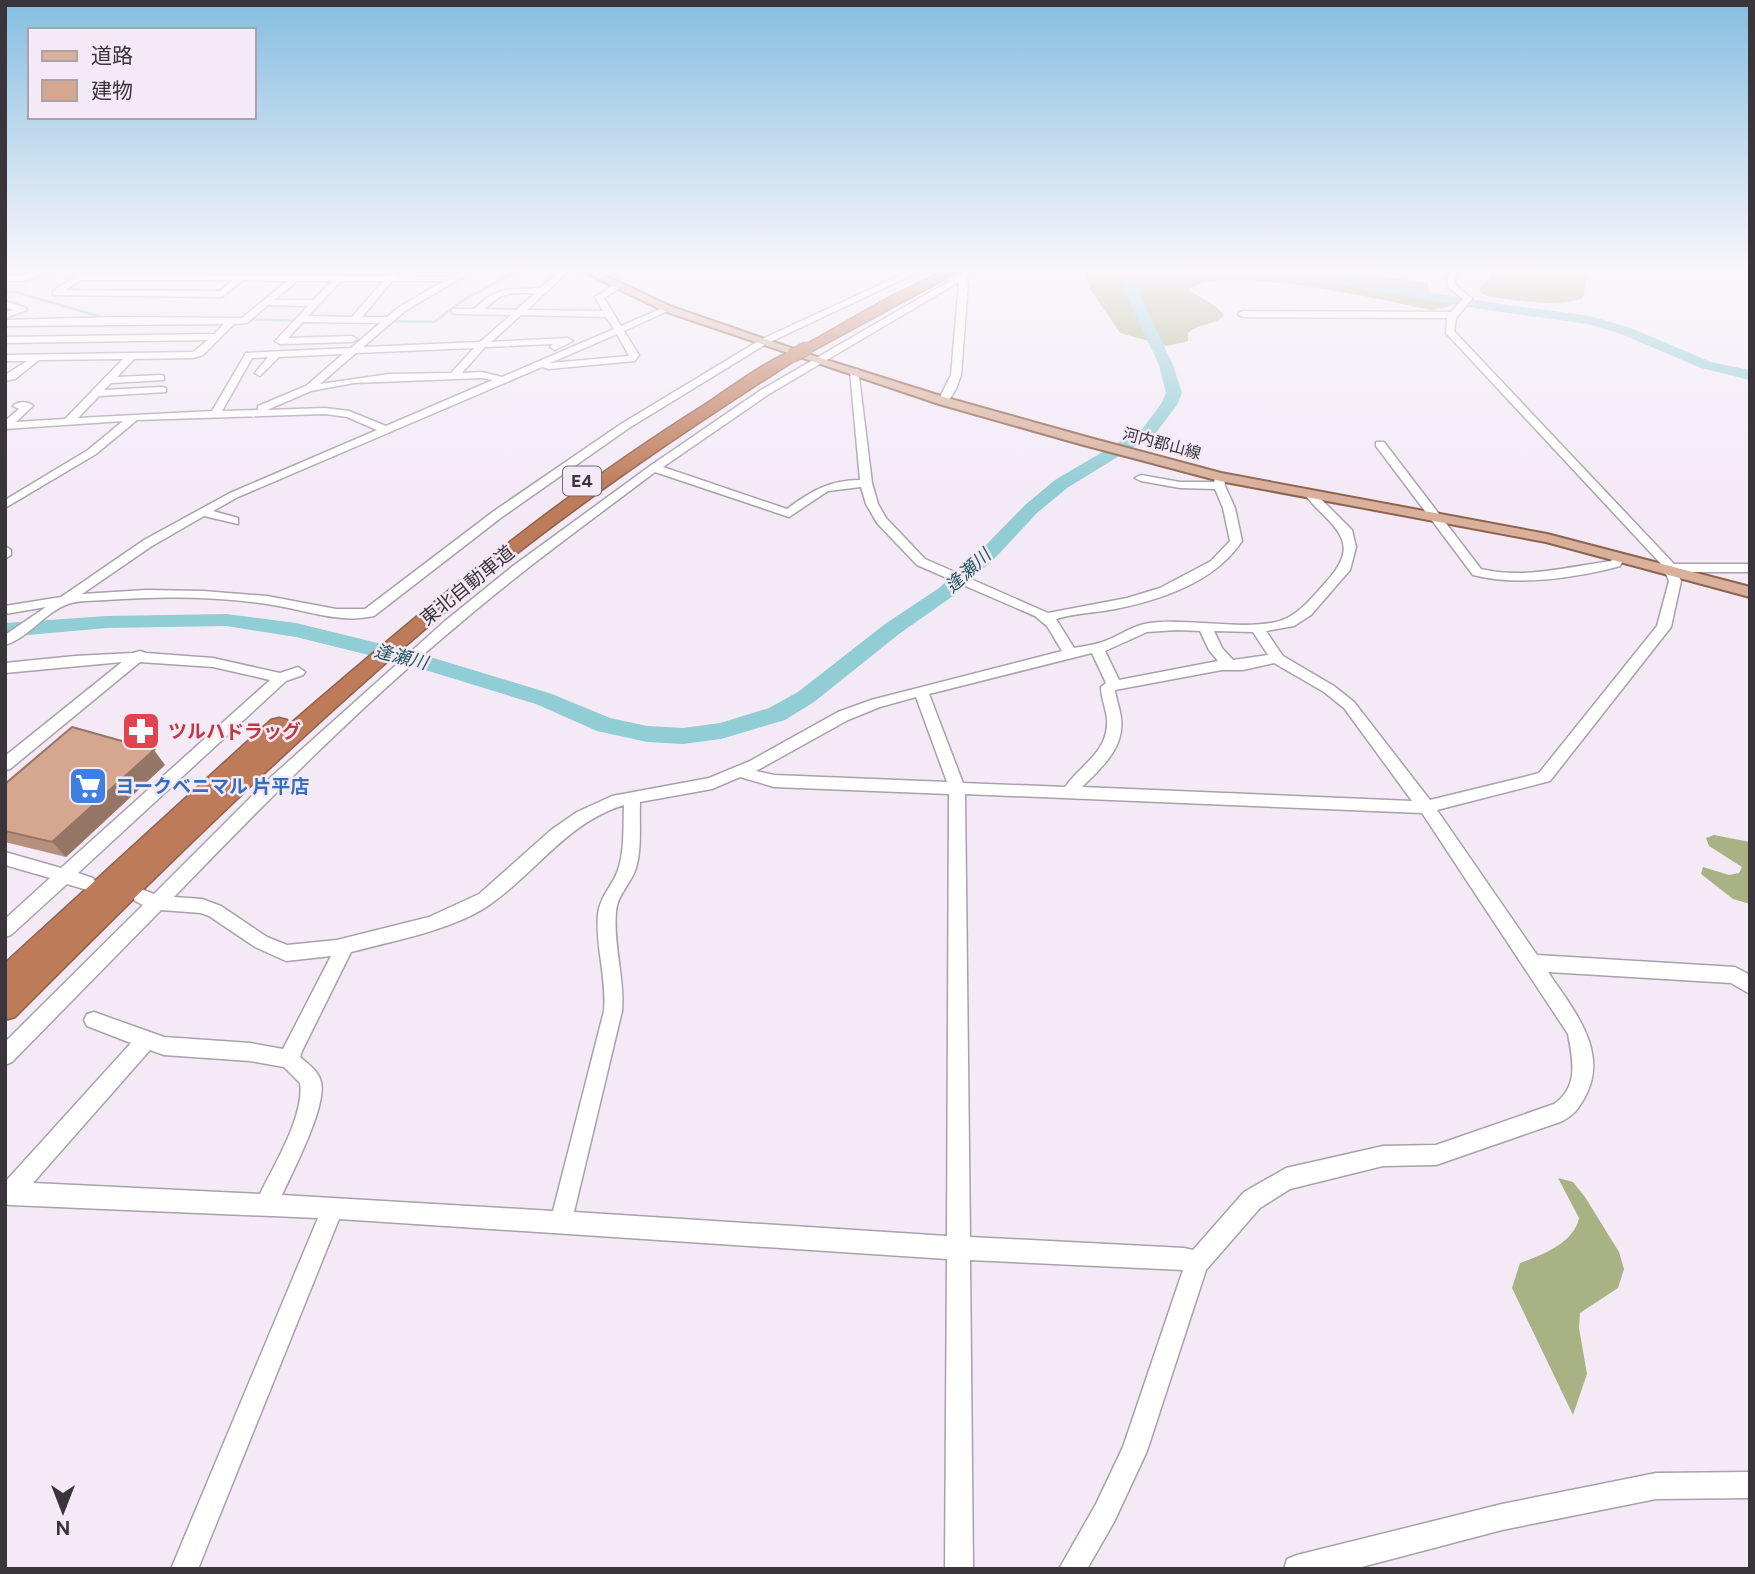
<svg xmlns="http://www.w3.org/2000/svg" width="1755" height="1574" viewBox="0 0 1755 1574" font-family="Figtree,'Noto Sans JP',sans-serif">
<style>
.forest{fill:#a9b285}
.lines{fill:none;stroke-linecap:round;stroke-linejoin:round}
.stream{stroke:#91cdd4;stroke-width:2.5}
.river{fill:#91cdd4;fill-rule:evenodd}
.minor-casing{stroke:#a8a0aa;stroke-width:3}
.major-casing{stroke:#8f624e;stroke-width:4}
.highway-casing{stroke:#8f624e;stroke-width:3}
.minor{fill:#fff;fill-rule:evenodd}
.major{fill:#d8b09b;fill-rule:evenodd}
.highway{fill:#be7b59;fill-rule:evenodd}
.highway-bridge-casing{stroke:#8f624e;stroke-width:15;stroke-linecap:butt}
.highway-bridge{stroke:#be7b59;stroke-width:13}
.wall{fill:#b7907d}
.shaded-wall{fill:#957566}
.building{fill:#d5a791;stroke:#957566;stroke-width:2}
.labels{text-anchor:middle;stroke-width:5;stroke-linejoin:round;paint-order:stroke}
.far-street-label{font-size:16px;fill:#39353a;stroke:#f3eaf6}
.shield{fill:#f3eaf6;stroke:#716b72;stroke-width:2}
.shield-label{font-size:18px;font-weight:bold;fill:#39353a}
.far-water-label{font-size:18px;font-style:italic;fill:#23575d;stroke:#f3eaf6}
.street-label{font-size:19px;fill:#39353a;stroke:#f3eaf6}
.health-label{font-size:19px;font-weight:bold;fill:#be3a42;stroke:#f3eaf6;text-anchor:start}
.shop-label{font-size:19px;font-weight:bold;fill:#366cbe;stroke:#f3eaf6;text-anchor:start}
</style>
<rect width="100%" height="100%" fill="#f3eaf6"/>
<!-- forest -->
<path class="forest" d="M1082,269H1364L1387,277L1428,283L1429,293L1444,296L1452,304L1448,307L1432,310C1389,301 1217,262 1189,290L1218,308L1224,316C1213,326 1199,323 1188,333V341L1167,346L1120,333L1090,289Z
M1489,269H1567L1587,277L1583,298C1561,308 1511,300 1487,296L1481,293L1479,288L1491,277Z
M1714,835L1750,842V904L1733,899L1701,874L1703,867L1729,875L1739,873L1742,867L1709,846L1706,838Z
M1558,1178L1573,1182L1585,1197L1619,1252L1624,1269L1618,1288L1580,1313L1579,1328L1587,1374L1573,1415L1512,1288L1520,1263C1542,1255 1574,1243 1579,1218Z"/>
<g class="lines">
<!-- stream -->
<path class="stream" d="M5,293L12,291L105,318
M247,319L297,321
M387,321L434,322L462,301L521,269"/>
<!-- river -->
<path class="river" d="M1208,269L1332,275L1487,302L1590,316L1631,328L1711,362L1750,370V380L1701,368L1621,334L1588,324L1487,310L1332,283H1293L1222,274L1186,282L1137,283L1136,286L1173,365L1182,393L1177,405L1155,434L1067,488L1037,513L996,557L953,596L899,634L814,702L785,720L721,739L683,744L647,742L597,731L536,704L409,665L296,637L226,626L107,628L5,637V623L107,616L226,614L296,623L414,652L552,694L610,718L647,726L683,728L720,723L769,708L798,692L885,624L939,588L982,549L1025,505L1055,480L1143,428L1161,404L1166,393L1159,365L1122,286L1128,276L1133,275L1186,274Z"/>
<defs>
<path id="minor" d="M44,269H57L25,281H5V275H24Z
M466,269H476L405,311L363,347L480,342L511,315L455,314L452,313V309H474L488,297L503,290L540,288L562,269H571L527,310L603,311L595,297L617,283L620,284V288L604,298L621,326L665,307L672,309L624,331L639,355L635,361L549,369L542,367L238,497L213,511L238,518V524L204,516L152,546L82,594L146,590L203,591L267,596L336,609H365L494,511L621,424L760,340L914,269H925L766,344L629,428L502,517L374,616C340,624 306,610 273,605C218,596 161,596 106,600C94,601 79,600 68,604C45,612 29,638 5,645V635L46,607L5,614V606L61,597L144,540L230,493L377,430L347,417L325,414L137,420L96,454L5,508V500L88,450L123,421L5,429V421L19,409L13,406C17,401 29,401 33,406L16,422L65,419L123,359L39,360L15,379L5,381V375L27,361H5V355L193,352L208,340L5,343V337L214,334L224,324L5,326V320L117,317L242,318L287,281L243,280L222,297L53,295V291L79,274L388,276L394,272L398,274L397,276L453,277ZM81,280H233L220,291L65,290ZM297,281H332L313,300H274ZM341,281H383L352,317L308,316ZM392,281H444L399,307L387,317H362ZM514,293H535L516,310L484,309L501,296ZM268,305L308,306L277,339L275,341L280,344L352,342L357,339L352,336L288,338L303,322L380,323L351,348L246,353L212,411L78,418L99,396L166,392V388L162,387L104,390L111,383L164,380V376L161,375L117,377L134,359L193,358L203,355L234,324L247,323ZM521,315L606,317L614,329L502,377L482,372L462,373L485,347L553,344L550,347L555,350L573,341L568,338L491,342ZM617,334L629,356L550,363ZM474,348L451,373L389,374L320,384L356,353ZM343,354L306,386L258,406V410L222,411L252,358L268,357L255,373L260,376L279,357ZM482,378L493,380L386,426L349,411L325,408L267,410L311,391L354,383Z
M970,269H980L966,278L968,283L961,375L956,389L947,403L938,401L951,375L959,282L769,394L663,467L787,509C811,491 830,480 860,480L850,371L858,369L872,483L878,504L886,518L925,559L1048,613L1127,598L1160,588L1211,561L1230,541L1223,508L1215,489L1180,488L1141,481L1135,478L1141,475L1180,482H1214L1216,475H1224L1225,486L1235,508L1242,541C1215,582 1161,600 1115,609C1095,613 1075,613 1056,619L1074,648C1084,646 1095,645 1105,641C1118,636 1131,627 1144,624C1183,616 1256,634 1287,618C1303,610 1314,595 1326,582C1365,540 1331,527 1305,495L1315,493L1352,530L1356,547L1350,570L1311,615L1294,626L1266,631L1283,656L1334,686L1354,702L1430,800L1524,777L1539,773L1657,626L1669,581L1662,565L1446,333L1447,318L1242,317L1238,314L1242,311L1451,312L1463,299L1448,287L1447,278L1453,269H1461L1455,278V284L1472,299L1456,318L1454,331L1674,564H1750V572H1678L1681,581L1671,627L1550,781L1437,810L1537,955L1735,967L1750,975V994L1731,983L1548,972C1572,1008 1609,1050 1586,1095C1579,1108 1574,1116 1560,1122L1436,1165L1383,1166L1290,1189L1260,1208L1206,1270L1147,1451L1114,1522L1087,1569H1059L1096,1504L1123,1447L1183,1270L970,1260L973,1569H945L947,1259L339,1219L198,1569H171L318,1218L10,1205L5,1204V1182L131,1043L87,1026L84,1020L87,1014L94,1012L164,1037L250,1043L283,1049L331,956L286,961L255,947L209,916L201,913L161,910L12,1062L5,1065V1042L143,905L135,901L132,896L135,891L141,889L154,894L271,777L445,621L513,566L650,466L761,390ZM655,472L789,517L828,491L861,487L866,504L877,523L917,565L1035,616L1047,626L1062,651L871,700L838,712L750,761L709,778L612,796L577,812L551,830L479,894L429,917L337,940L287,945L267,937L221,906L202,899L174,897C265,803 357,709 458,625C521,571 589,522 655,472ZM1177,630L1200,631L1209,650L1218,661L1119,680L1105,651L1147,632ZM1214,631L1253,632L1268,655L1233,660L1222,648ZM1092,653L1106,683L1101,687C1101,698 1106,708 1107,719C1109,752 1081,764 1065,787L963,783L929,694ZM1274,663L1324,692L1344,708L1412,801L1082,787C1101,768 1125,748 1121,718C1120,708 1116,700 1115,690L1222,670H1243ZM916,697L947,782L774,775L756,771L848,720L880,707ZM740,777L774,787L949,794L947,1236L574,1212L622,1011C625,978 613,946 616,912C617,895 631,884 636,868C642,847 639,823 640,802L712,789ZM965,794L1422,813L1568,1034C1573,1060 1579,1087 1554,1104L1436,1145L1383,1146L1286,1168L1244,1192L1193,1250L1184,1248L970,1237ZM624,805C623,826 625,849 618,870C613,885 600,896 598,914C595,946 607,978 604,1011L553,1211L282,1195C293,1171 327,1106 321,1082C318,1070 308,1064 300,1057L302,1051L351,952C393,941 457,929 492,903C538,870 568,822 624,805ZM150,1050L164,1055L250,1061L284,1067L300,1083C305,1115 274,1165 260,1194L33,1183Z
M5,301L26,308L27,310L5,318V312L14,310L5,307Z
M1376,442H1384L1481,569C1521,579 1564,568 1604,562L1611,561L1615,554L1619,553L1625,557L1620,566L1609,569C1566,579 1516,586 1473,575L1376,446Z
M5,546L11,550V555L5,559Z
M140,651L146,653L213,658L280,673L298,667L305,672L303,675L286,681L78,873L93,878L96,883L93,888L87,890L67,884L11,935L5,937V919L50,878L5,865V852L61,868L270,680L213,667L140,662L10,769L5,770V756L122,662L5,673V663L75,656L133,653Z
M1750,1472V1498L1656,1499L1502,1530L1354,1569H1284L1287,1559L1297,1555L1502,1504L1656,1473Z"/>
<path id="major" d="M578,269H591L672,307L820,358L947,398L1090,438L1221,473L1547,534L1750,587V597L1546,542L1220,481L1080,444L939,404L664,311Z"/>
<path id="highway" d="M947,269H963L812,351H802L800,348L888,298Z
M792,352L797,353V359C688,428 582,500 482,581C317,717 165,866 15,1017L5,1020V963L271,720L279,718L287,720L289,725C422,610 557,497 706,404C726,391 771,357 792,352Z"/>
</defs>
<!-- minor casing -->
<use href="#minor" class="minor-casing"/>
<!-- major casing -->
<use href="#major" class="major-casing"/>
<!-- highway casing -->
<use href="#highway" class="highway-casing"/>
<!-- minor -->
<use href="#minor" class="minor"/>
<!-- major -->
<use href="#major" class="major"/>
<!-- highway -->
<use href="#highway" class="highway"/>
<defs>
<path id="highway-bridge" d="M792,356L807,348"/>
</defs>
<!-- highway-bridge casing -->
<use href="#highway-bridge" class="highway-bridge-casing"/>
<!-- highway-bridge -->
<use href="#highway-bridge" class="highway-bridge"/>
</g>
<!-- wall -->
<path class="wall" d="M165,765L66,857L5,842V784Z"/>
<!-- shaded-wall -->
<path class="shaded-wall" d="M154,750L165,765L66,857L52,842Z"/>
<!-- building -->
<path class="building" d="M72,727L154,750L52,842L5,831V784Z"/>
<!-- sky -->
<linearGradient id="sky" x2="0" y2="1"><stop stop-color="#85bee0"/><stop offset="0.55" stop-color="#faf6fb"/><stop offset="1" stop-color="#faf6fb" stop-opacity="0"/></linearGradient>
<rect width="1755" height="490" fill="url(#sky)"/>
<!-- icons -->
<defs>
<symbol id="pharmacy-square" viewBox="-11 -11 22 22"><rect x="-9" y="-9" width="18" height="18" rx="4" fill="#e0444e" stroke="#f3eaf6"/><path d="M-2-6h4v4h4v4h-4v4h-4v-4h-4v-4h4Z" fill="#fff"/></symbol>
<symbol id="supermarket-square" viewBox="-11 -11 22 22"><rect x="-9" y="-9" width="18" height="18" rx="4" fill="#3f7fe0" stroke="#f3eaf6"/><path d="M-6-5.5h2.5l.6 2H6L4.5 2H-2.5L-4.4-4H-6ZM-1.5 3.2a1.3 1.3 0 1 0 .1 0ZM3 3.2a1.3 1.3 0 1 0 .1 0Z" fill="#fff"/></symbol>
</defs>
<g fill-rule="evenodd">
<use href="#pharmacy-square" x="119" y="709" width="44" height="44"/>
<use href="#supermarket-square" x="66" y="764" width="44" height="44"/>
</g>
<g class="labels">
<!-- far-street labels -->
<g class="far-street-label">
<text transform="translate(1162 443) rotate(15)" y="6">河内郡山線</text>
</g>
<!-- shield labels -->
<rect class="shield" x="563" y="466.5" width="38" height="29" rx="5"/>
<g class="shield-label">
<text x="582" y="487">E4</text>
</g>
<!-- far-water labels -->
<g class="far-water-label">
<text transform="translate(968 571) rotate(-43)" y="6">逢瀬川</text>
<text transform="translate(401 657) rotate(14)" y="6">逢瀬川</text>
</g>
<!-- street labels -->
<g class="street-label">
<text transform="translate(467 585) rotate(-39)" y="7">東北自動車道</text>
</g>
<!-- health labels -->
<g class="health-label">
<text x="168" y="738">ツルハドラッグ</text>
</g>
<!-- shop labels -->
<g class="shop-label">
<text x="115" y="793">ヨークベニマル 片平店</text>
</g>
</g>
<!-- border -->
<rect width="1755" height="1574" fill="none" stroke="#39353a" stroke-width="14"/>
<!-- legend -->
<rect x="28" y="28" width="228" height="91" fill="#f3eaf6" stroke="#a9a2ab" stroke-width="2"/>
<rect x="42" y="51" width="35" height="10" fill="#d8b09b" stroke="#a9a2ab" stroke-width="2"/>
<text x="91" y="63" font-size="21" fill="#39353a">道路</text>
<rect x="42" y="80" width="35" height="21" fill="#d5a791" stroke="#a9a2ab" stroke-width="2"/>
<text x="91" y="98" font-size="21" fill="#39353a">建物</text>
<!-- north arrow -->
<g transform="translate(63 1511) rotate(180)" stroke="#f3eaf6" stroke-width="5" paint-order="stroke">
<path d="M0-5L12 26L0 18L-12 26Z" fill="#39353a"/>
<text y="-10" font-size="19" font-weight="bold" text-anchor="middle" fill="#39353a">N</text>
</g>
</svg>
